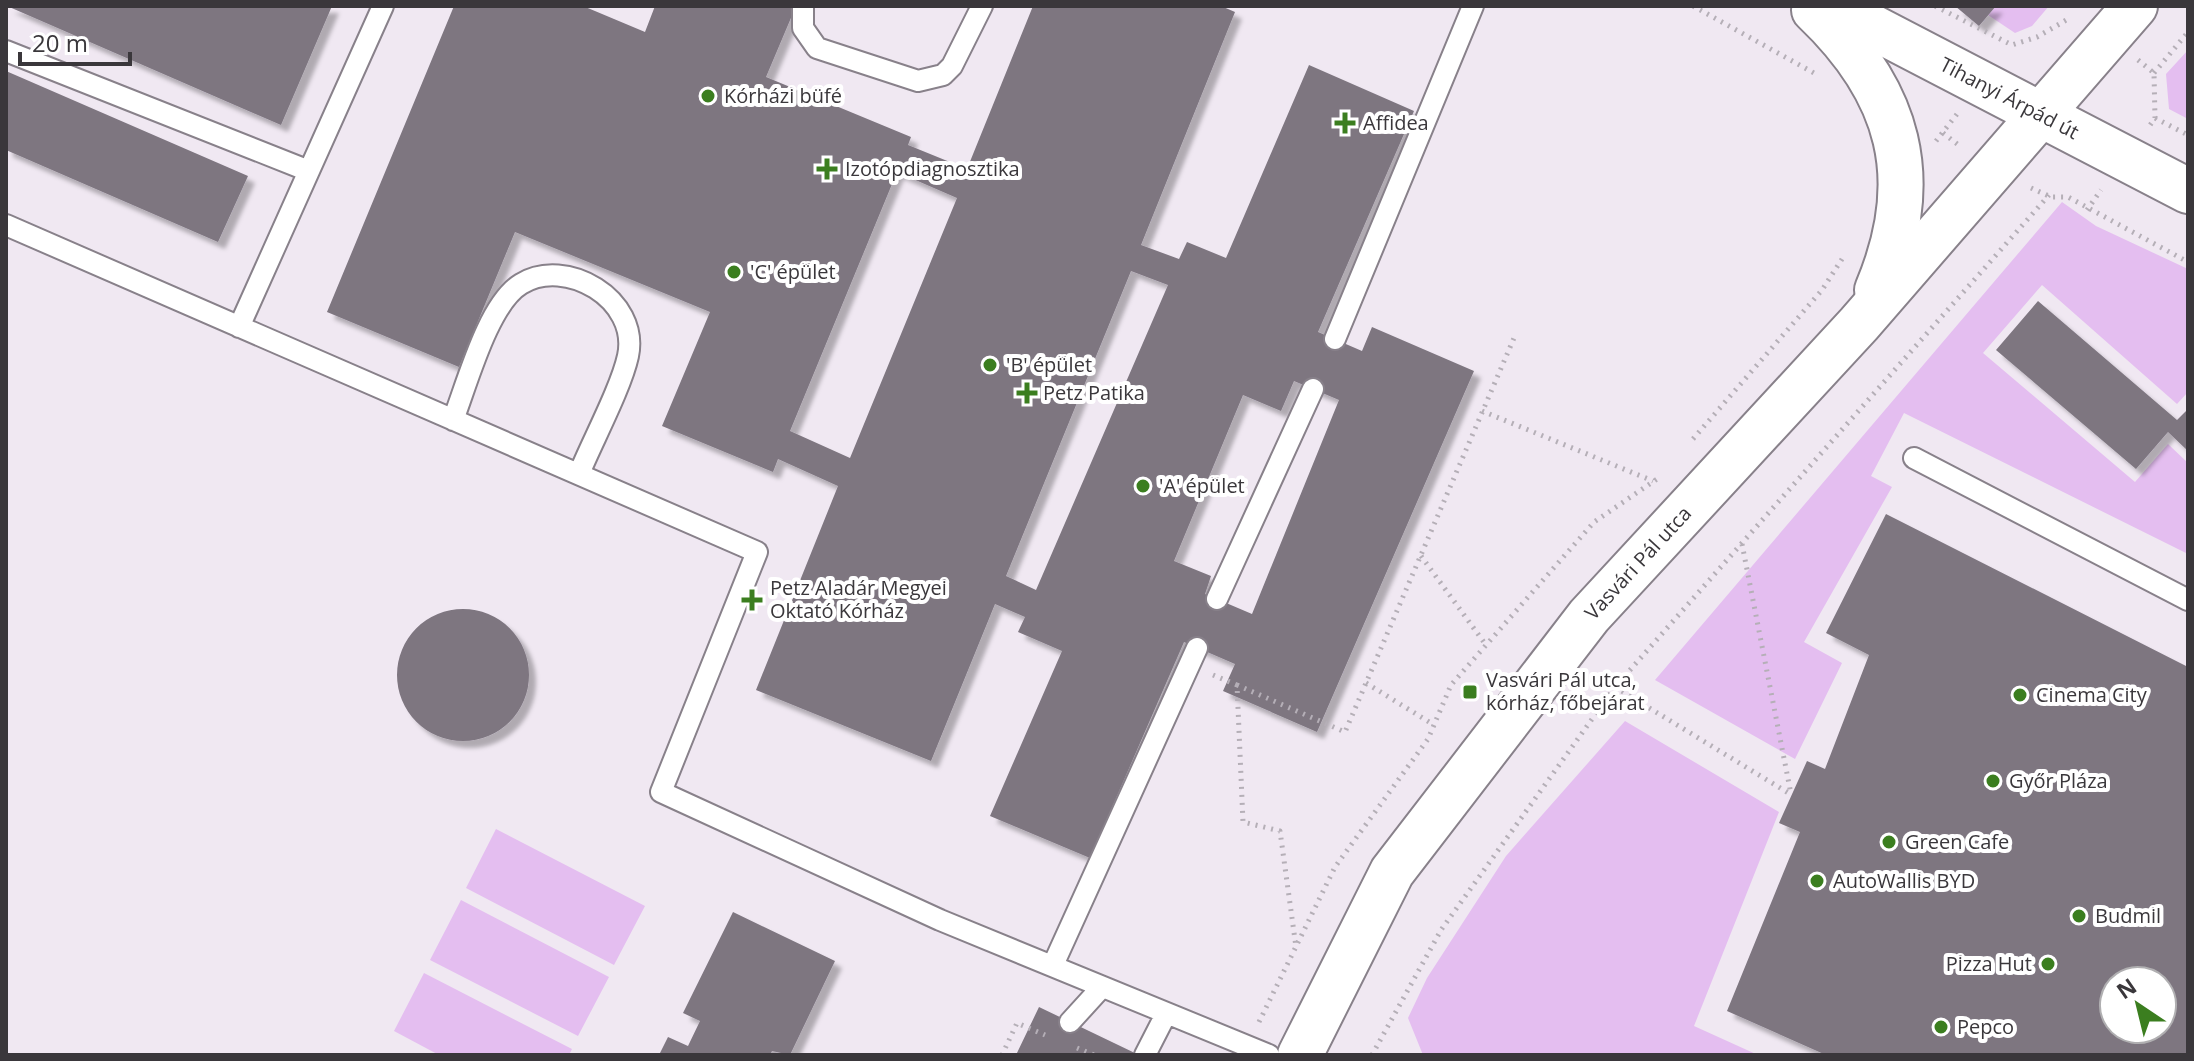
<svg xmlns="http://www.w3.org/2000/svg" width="2194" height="1061" viewBox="0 0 2194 1061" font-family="'Open Sans',sans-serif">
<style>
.green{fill:#e4bef0}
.building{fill:#7e7680;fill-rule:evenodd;filter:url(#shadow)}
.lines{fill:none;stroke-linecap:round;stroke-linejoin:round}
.lane-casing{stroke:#88818a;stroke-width:24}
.secondary-casing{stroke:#88818a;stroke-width:48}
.path{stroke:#b5afb7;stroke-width:5;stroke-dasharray:2 6;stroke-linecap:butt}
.lane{stroke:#fff;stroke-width:20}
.secondary{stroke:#fff;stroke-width:44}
.poi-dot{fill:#3b7e1f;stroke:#fff;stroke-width:3}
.labels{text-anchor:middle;stroke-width:8;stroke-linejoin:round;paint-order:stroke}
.poi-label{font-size:20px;fill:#3a373b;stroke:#fff;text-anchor:start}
.street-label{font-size:20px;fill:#3a373b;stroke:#fff}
</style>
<defs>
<filter id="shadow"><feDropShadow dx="7" dy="7" stdDeviation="2" flood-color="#0004"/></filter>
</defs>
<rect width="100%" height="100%" fill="#f0e8f2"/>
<!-- green -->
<path class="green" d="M1996,6H2049L2032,26L2015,33L1988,15Z
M2188,50V119L2169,109L2166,74Z
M2062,202L2096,226L2188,269V392L2177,404L2042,285L1983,353L2135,482L2168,444L2188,463V554L1904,413L1871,476L1892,487L1804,642L1842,663L1795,759L1655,680Z
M1625,721L1779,812L1694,1026L1758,1055H1423L1408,1018L1427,978L1506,856Z
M496,829L645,906L614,965L466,888Z
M461,900L609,977L578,1036L430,960Z
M424,973L572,1049L569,1055H439L394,1031Z"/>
<!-- building -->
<path class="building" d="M7,6H332L281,125Z
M454,6H583L645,32L655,6H796L766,77L911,137L908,145L967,169L1033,6H1221L1235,12L1141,245L1179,259L1187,242L1226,258L1309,65L1414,111L1318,332L1362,351L1372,327L1474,371L1317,732L1223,691L1235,664L1184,642L1090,858L990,816L1062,651L1018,632L1025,617L995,604L931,761L756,690L838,486L778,459L773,472L662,426L710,312L515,232L459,367L327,312ZM897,172L957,198L850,458L790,431ZM1131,271L1168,285L1036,590L1006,576ZM1294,381L1339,400L1252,614L1205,594L1211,576L1174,561L1243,395L1281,411Z
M1955,6H1996L1979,26Z
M6,71L248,176L218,242L6,150Z
M2038,301L2177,420L2188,409V451L2168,432L2136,469L1996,350Z
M1886,514L2188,667V1055H1826L1727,1011L1800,832L1779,823L1807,761L1825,769L1869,655L1826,633ZM2114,981H2162V1029H2114Z
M397 675a66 66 0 1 1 132 0a66 66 0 1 1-132 0Z
M733,912L835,961L790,1055L772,1051L770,1055H659L668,1037L688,1046L700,1021L683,1013Z
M1039,1007L1139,1055H1016Z"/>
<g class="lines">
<defs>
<path id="lane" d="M803,6V28L817,48L918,81L943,75L952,66L982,6
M6,51L309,171
M6,225L757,552L661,792L940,920L1269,1055
M239,327L383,6
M1335,339L1473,6
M453,420C467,384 488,304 521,284C565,256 640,299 628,356C621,388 592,442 579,474
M1914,458L2188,600
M1217,599L1313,389
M1053,965L1197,648
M1070,1022L1101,988
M1145,1055L1166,1014"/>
<g id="secondary">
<path id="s1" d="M1832,6L2188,191"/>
<path d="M1814,10C1900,92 1924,179 1877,290"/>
<path id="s2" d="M1300,1055L1392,872L1589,616L1859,324L2135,6"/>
</g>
</defs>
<!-- lane casing -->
<use href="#lane" class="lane-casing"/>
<!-- secondary casing -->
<use href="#secondary" class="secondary-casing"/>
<!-- path -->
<path class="path" d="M1693,6L1814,73
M1935,6L2012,45L2037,37L2068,19
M2138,60L2154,73L2155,118L2148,128
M2154,73L2188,32
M2155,118L2188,135
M1943,133L1961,147
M1936,141L1957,114
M2031,188L2051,197H2068L2188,262
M2087,210L2101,190
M1482,411L1653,481
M1693,439L1822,290L1844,256
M1742,544L1791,794
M1421,556L1486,645
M1213,675L1237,685L1243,822L1280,831L1296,947
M1366,683L1434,725
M1237,685L1345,732L1514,338
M1615,687L1790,794
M1259,1022L1335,867L1428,739L1451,685L1594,522L1660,477
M1077,1048L1094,1055
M1002,1055L1017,1023L1045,1035
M1372,1055L1441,930L1615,687L2049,195"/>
<!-- lane -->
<use href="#lane" class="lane"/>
<!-- secondary -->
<use href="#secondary" class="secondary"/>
</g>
<!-- markers -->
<g class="poi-dot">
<circle cx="708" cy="96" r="8"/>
<path d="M1341 111h8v8h8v8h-8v8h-8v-8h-8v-8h8z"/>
<path d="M823 157h8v8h8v8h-8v8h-8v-8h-8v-8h8z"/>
<circle cx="734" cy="272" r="8"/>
<circle cx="990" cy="365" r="8"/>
<path d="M1023 381h8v8h8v8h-8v8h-8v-8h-8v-8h8z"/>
<circle cx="1143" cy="486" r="8"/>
<path d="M748 588h8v8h8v8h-8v8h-8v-8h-8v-8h8z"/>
<rect x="1462" y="684" width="16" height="16" rx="4"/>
<circle cx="2020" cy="695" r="8"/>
<circle cx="1993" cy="781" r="8"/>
<circle cx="1889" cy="842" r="8"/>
<circle cx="1817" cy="881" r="8"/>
<circle cx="2079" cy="916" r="8"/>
<circle cx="2048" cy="964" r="8"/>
<circle cx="1941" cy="1027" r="8"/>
</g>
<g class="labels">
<!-- poi labels -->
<g class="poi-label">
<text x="724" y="103">Kórházi büfé</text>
<text x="1363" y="130">Affidea</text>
<text x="845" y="176">Izotópdiagnosztika</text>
<text x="750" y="279">'C' épület</text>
<text x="1006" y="372">'B' épület</text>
<text x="1043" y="400">Petz Patika</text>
<text x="1159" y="493">'A' épület</text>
<text x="770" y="595">Petz Aladár Megyei<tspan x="770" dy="23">Oktató Kórház</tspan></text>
<text x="1486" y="687">Vasvári Pál utca,<tspan x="1486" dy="23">kórház, főbejárat</tspan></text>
<text x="2036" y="702">Cinema City</text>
<text x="2009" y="788">Győr Pláza</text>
<text x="1905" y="849">Green Cafe</text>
<text x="1833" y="888">AutoWallis BYD</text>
<text x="2095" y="923">Budmil</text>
<text x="2032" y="971" text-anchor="end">Pizza Hut</text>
<text x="1957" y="1034">Pepco</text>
</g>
<!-- street labels -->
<g class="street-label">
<text dy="7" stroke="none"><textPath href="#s1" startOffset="200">Tihanyi Árpád út</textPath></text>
<text dy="7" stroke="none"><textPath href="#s2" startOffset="600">Vasvári Pál utca</textPath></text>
</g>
</g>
<!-- border -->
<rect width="2194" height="1061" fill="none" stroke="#3a373b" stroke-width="16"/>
<!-- north arrow -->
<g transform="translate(2138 1005) rotate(325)"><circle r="38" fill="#ffffff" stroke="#b0afb1" stroke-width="2"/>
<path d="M0-6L14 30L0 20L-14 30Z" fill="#3b7e1f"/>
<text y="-12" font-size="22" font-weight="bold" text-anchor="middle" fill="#3a373b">N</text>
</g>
<!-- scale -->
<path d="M20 52v12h110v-12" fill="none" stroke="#3a373b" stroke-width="4"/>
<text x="32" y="52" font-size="24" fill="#3a373b" stroke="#ffffff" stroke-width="6" paint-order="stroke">20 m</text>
</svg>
